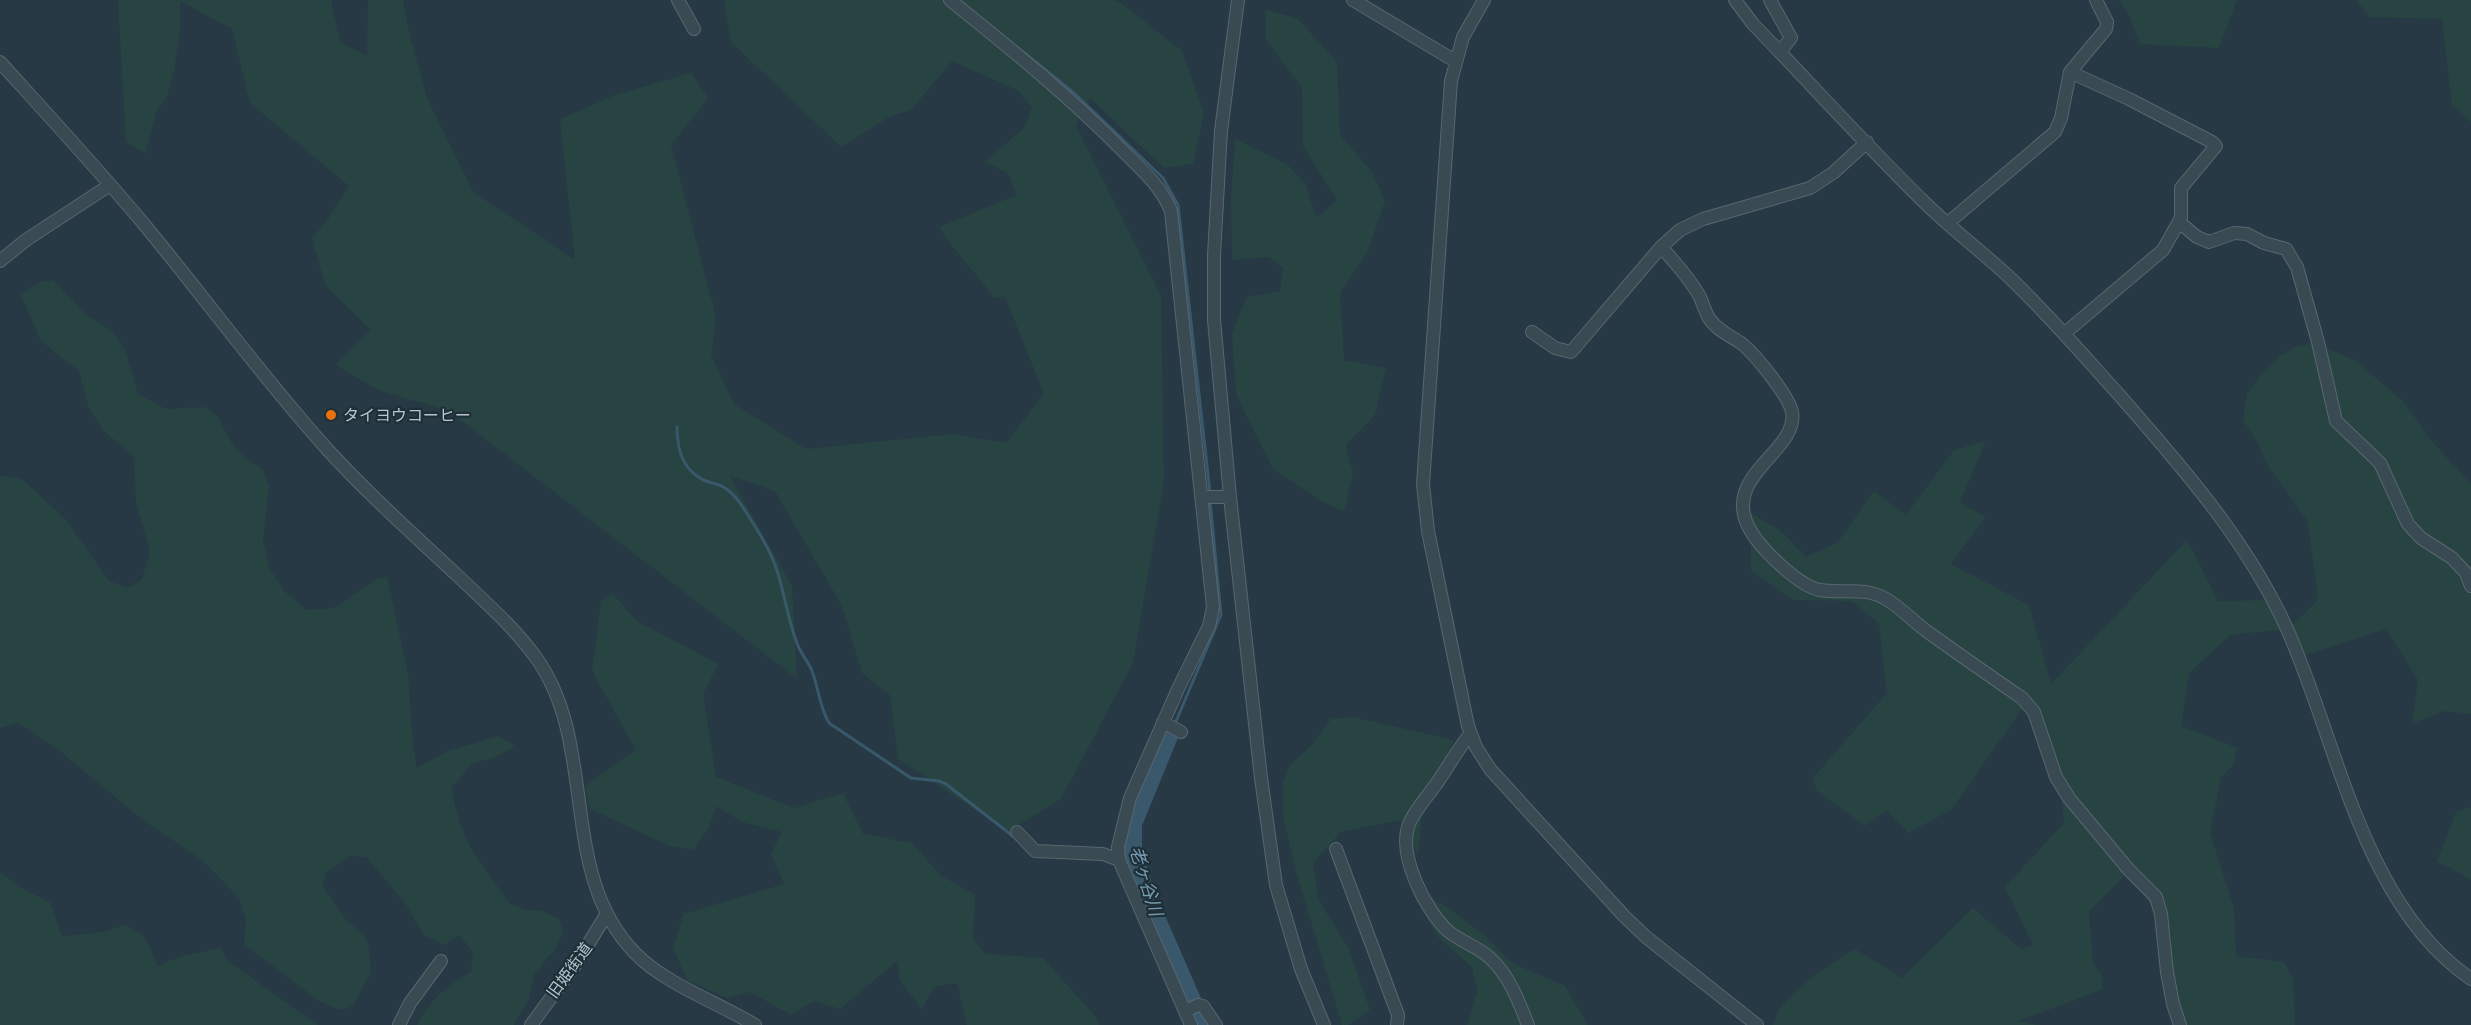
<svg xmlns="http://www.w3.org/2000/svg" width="2471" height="1025" viewBox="0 0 2471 1025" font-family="Commissioner,'Noto Sans JP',sans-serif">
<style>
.green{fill:#284442}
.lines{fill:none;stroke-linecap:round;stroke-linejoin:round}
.stream{stroke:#39586b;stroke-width:3}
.river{stroke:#39586b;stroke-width:18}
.minor-casing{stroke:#586770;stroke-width:14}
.minor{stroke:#3a4a53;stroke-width:12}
.food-dot{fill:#e8710a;stroke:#1f2f38;stroke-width:2}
.labels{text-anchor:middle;stroke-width:4.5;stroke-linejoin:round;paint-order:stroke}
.poi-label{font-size:16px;fill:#b7c4cd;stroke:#1f2f38;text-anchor:start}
.street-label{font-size:16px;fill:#b7c4cd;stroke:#1f2f38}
.water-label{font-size:18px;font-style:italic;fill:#769cb1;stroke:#1f2f38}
</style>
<rect width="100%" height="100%" fill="#263944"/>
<!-- green -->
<path class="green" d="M118,0H331L340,42L367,56L368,0H403L409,32L427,98L473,192L575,260L560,119L615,95L691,73L708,98L671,145L716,317L711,355L734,404L806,449L952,434L1006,443L1044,394L1005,297H994L945,237L940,227L1016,195L1008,173L985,162L1024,128L1032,108L1019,91L952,61L911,110L889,117L841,147L731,42L724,0H1112L1121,3L1182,51L1204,113L1193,164L1164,168L1090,98L1076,126L1161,296L1164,481L1133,663L1061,799L1008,831L898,759L890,695L862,673L842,606L775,491L730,476L792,586L797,679L449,411L378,390L336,365L371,330L325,285L312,238L327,221L349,186L250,103L232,29L180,1V31L174,71L167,96L157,110L145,153L126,142Z
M2119,0H2237L2219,48L2140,44L2128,13Z
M2356,0H2471V122L2452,105L2442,19L2370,17Z
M1266,10L1297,18L1337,62L1340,135L1372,172L1385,201L1367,253L1340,293L1344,360L1386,368L1375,415L1346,445L1353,474L1344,511L1325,503L1273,469L1236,394L1232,333L1247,297L1280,291L1283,267L1268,257L1232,260L1231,200L1235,139L1287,164L1306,185L1316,218L1337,200L1303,146L1302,88L1266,40Z
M53,280L87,315L112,331L126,352L138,394L166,409L205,407L218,417L232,444L250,461L263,470L269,487L263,540L269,567L284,591L307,610L335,608L377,579L387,577L408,674L413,744L417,768L448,751L499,736L515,746L494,758L473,763L451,788L459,821L472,851L510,904L527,910L541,911L559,919L563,932L556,948L534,974L529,999L514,1025H417C431,999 446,986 471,972L473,952L459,935L444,945L424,935L405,903L367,858L351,855L326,873L323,887L346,920L365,936L369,949L371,972L353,1006L340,1010L319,1001L244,944L246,921L239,898L202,860L144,821L61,752L19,723L0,728V476L21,478L67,521L109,581L128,588L142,580L150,551L136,503L134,457L102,429L89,408L79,371L41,341L21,295L39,282Z
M2314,343L2356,361L2404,402L2429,438L2471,484V714L2444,711L2412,724L2418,680L2386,629L2305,655L2287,629L2230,635L2189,673L2181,726L2238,748L2233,765L2221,777L2210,833L2234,909L2236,956L2284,962L2293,979L2295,1025H2176L2171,933L2127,873L2089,912L2093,963L2101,974L2103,989L2019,1021L2037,1025H1773C1780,994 1824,971 1848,952L1855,949L1902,978L1973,908L2021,949L2033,945L2005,887L2064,823L2058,758L2022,709L1951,810L1908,833L1887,810L1865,826L1817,791L1813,778L1887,693L1879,624L1852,601L1794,600L1751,571V513L1780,530L1806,557L1838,542L1874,491L1906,515L1954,450L1986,441L1960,502L1985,517L1951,564L2029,605L2051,684L2187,540L2218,601L2272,600L2288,629L2318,600L2308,522L2266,463L2259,444L2243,420L2247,393L2260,377L2280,356L2295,347Z
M612,593L637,621L718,664L703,694L716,777L794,808L843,793L863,834L912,843L941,876L975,894L973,939L986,954L1043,958L1096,1017L1099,1025H967L957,983L934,987L922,1009L900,981L897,961L840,1009L813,1001L791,1015L750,992L727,998L687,980L673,948L684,914L784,884L771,854L782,832L742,822L716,806L709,827L693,850L670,846L590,809L585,786L636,750L592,671L601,601Z
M1353,717L1454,740L1422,812L1418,857L1405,819L1341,832L1313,863L1318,899L1348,947L1370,1010L1348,1025H1342L1296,871L1283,817V783L1290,765L1310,747L1331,719Z
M2471,807V880L2437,861L2456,812Z
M0,872L23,889L50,902L62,936L104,932L125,925C149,936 148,943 157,966L179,957L220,948L229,962L318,1025H0Z
M1410,890L1444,905L1483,934L1512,963L1565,986L1588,1025H1467L1477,991L1472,967L1438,937Z"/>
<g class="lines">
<!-- stream -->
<path class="stream" d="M1023,52L1073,92L1163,178L1178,205L1210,493
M677,427C677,447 681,467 700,478C707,483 718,483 725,488C737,496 744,509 751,520C763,539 775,559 780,581C786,602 789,623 797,643C800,653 808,661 812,671C819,689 819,706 829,723L911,778L939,781L946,784L1014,837
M1174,726L1221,615L1210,500
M1123,852L1133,853"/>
<!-- river -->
<path class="river" d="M1169,736L1133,824V853L1145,892L1203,1025"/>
<defs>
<path id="minor" d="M678,0L694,29
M950,0C1010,48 1069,96 1123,151C1141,169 1161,186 1171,211L1213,607L1209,626L1178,689L1130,798L1118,847L1119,860L1191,1025
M1238,0L1221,131L1214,255V320L1230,497L1261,778L1276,885L1301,969L1324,1025
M1353,0L1455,61
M1484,0L1463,37L1451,81L1423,484L1428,531L1468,726L1476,747L1490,769L1624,916L1646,937L1757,1025
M1735,0L1753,24C1809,82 1864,143 1922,200C1949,227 1980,250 2008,276C2048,314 2084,356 2121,397C2183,468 2248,542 2287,629C2338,742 2362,905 2471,979
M1770,0L1791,38L1780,52
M0,62C48,115 97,168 143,223C205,298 262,377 327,449C368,494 414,535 459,577C486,603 515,628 537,659C599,747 557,875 636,954C664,983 720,1004 755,1025
M2179,222L2197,237L2209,242L2234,233L2247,234L2264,243L2286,249L2297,267L2318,342L2336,421L2380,463L2408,524L2421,538L2452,558L2466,573L2471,586
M1948,223L2055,132L2061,118L2070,72L2106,29L2107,22L2096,0
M1661,247C1675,262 1690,279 1700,297C1703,304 1705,312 1709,318C1716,330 1731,336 1741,343C1755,354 1789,396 1792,412C1799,451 1721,475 1749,528C1759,547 1798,586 1820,590C1843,594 1864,586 1886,599C1900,607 1912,620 1925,630C1957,653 1990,676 2022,698L2034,712L2056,777L2069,798L2129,870L2156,897L2161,914L2167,972L2173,1004L2180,1025
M0,261L26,240L110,185
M1532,332L1555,348L1571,352L1661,247L1680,230L1703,219L1810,188L1833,173L1867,142
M2065,333L2163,250L2181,218V188L2216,146L2212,142L2129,99L2070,72
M1202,497H1230
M1163,722L1181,732
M1470,734C1458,749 1448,767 1437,783C1428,796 1415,810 1409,824C1397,855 1426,911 1448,931C1461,942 1479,947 1490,958C1509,975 1519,1002 1528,1025
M1017,832L1035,851L1103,854L1119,860
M1336,849L1398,1015L1397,1025
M1186,1011L1198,1005L1203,1006L1216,1025
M399,1025L410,1003L441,961
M531,1025L578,961L606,915"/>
</defs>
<!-- minor casing -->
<use href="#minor" class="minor-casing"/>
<!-- minor -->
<use href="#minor" class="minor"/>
</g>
<!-- markers -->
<circle class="food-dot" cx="331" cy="415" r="6"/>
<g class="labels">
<!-- poi labels -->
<g class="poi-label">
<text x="343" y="421">タイヨウコーヒー</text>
</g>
<!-- street labels -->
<g class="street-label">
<text transform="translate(569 970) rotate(-54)" y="6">旧姫街道</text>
</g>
<!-- water labels -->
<g class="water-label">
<text transform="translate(1146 881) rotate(73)" y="6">老ヶ谷川</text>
</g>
</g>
</svg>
